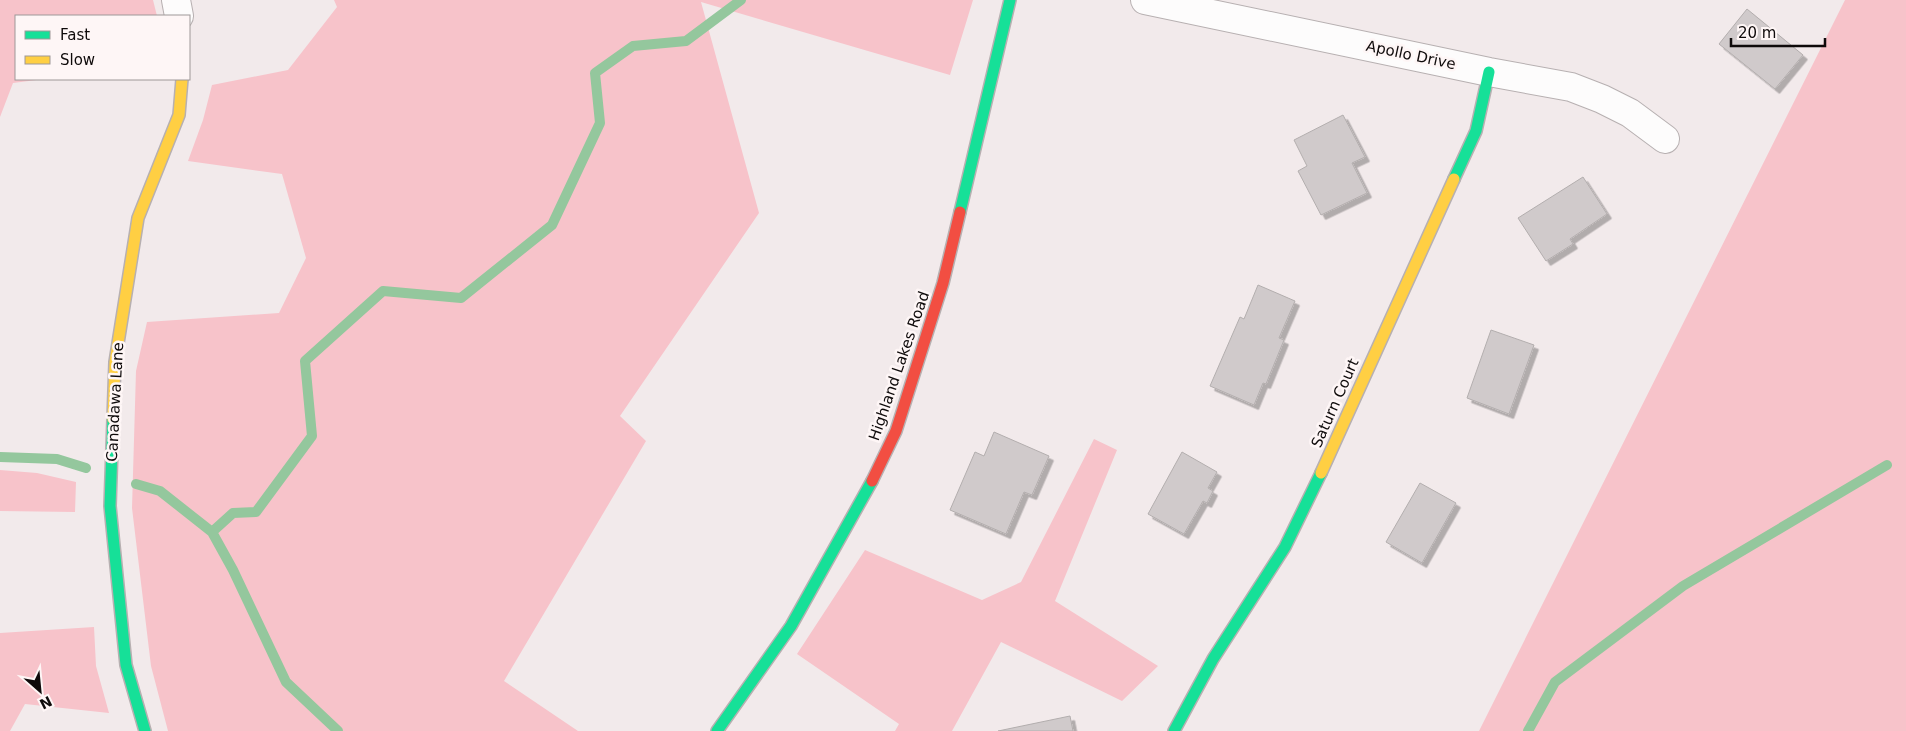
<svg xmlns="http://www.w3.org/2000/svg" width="1906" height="731" viewBox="0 0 1906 731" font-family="'DejaVu Sans',sans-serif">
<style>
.green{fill:#f7c3ca}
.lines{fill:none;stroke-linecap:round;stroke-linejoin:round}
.stream{stroke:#94c79d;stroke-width:10}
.building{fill:#d0cacb;stroke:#b3aeae;filter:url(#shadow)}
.street-casing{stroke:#b7b0b1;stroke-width:30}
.fast-casing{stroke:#b7b0b1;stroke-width:14}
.slow-casing{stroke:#b7b0b1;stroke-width:14}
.jam-casing{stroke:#b7b0b1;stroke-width:14}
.street{stroke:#fdfcfc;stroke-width:28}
.fast{stroke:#16e098;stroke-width:11}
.slow{stroke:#ffcf43;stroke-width:11}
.jam{stroke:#f24e42;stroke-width:11}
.labels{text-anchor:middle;stroke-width:5;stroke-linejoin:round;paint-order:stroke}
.street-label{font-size:15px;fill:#0e0a0a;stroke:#fef6f6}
</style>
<defs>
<filter id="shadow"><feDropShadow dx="4.5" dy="4.5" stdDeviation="0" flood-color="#0004"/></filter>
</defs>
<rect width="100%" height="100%" fill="#f2eaeb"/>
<!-- green -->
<path class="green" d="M0,0H153L157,16H16V79H44L13,83L0,117Z
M334,0H973L950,75L701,2L759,213L620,416L646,441L504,681L578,731H168L151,666L132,508L136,371L147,322L279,313L306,258L282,174L188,161L203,120L212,85L288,70L337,7Z
M1845,0H1906V731H1479Z
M1094,439L1117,450L1055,601L1158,666L1122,701L1001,642L952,731H895L899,724L797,654L865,550L982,600L1021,582Z
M0,470L37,473L76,482L75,512L0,511Z
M94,627L96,666L109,713L25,704L10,731H0V633Z"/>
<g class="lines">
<!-- stream -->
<path class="stream" d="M0,457L57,459L86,468
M136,484L160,491L212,532L233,570L286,682L338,731
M212,532L233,513L256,512L312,436L305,361L383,291L461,298L552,225L600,123L595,73L633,46L686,41L741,0
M1528,731L1555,682L1683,586L1887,465"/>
</g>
<!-- building -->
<path class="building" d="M1747,9L1803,55L1775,89L1719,44Z
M1343,115L1365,157L1352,163L1367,193L1321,215L1298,171L1307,166L1294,140Z
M1583,177L1607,214L1570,239L1573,244L1546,261L1518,218Z
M1258,285L1295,301L1279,338L1284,340L1266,384L1263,383L1254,405L1210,386L1240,317L1244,319Z
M1491,330L1534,345L1509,414L1467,398Z
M994,432L1049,456L1032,495L1024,492L1006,534L950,510L975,452L984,456Z
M1182,452L1217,472L1208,488L1213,491L1207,503L1203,501L1184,534L1148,514Z
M1420,483L1456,503L1422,563L1386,542Z
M1070,716L1073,731H998Z"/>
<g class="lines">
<defs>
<path id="street" d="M176,0L179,16
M1145,0L1489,72L1571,87L1602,99L1630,113L1665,139"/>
<path id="fast" d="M1454,179L1476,131L1489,72
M960,212L1010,0
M113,419L110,506L126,665L145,731
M717,731L791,626L872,481
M1174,731L1213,659L1285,547L1321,473"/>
<path id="slow" d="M113,419L115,362L138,218L179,115L182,79
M1321,473L1454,179"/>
<path id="jam" d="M872,481L896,431L943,283L960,212"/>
</defs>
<!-- street casing -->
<use href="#street" class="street-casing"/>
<!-- fast casing -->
<use href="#fast" class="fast-casing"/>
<!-- slow casing -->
<use href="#slow" class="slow-casing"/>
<!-- jam casing -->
<use href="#jam" class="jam-casing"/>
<!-- street -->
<use href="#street" class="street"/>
<!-- fast -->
<use href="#fast" class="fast"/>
<!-- slow -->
<use href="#slow" class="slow"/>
<!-- jam -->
<use href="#jam" class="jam"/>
</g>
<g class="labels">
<!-- street labels -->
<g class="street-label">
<text transform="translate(1411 55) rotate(12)" y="5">Apollo Drive</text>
<text transform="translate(899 366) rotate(-71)" y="5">Highland Lakes Road</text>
<text transform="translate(115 402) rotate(-87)" y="5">Canadawa Lane</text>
<text transform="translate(1335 403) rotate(-66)" y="5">Saturn Court</text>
</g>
</g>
<!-- legend -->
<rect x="15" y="15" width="175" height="65" fill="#fef6f6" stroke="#9e9898"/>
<rect x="25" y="31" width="25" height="8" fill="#16e098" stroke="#9e9898"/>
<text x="60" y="40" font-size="15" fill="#0e0a0a">Fast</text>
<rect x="25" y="56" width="25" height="8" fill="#ffcf43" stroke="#9e9898"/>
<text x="60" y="65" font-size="15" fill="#0e0a0a">Slow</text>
<!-- north arrow -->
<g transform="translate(40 691) rotate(153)" stroke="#fef6f6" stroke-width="4" paint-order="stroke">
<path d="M0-4L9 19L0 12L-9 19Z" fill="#0e0a0a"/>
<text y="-8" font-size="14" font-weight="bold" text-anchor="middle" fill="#0e0a0a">N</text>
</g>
<!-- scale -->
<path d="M1731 38v8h94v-8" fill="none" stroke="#0e0a0a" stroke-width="2.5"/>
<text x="1738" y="38" font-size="15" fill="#0e0a0a" stroke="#fef6f6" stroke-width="4" paint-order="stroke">20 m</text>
</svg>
